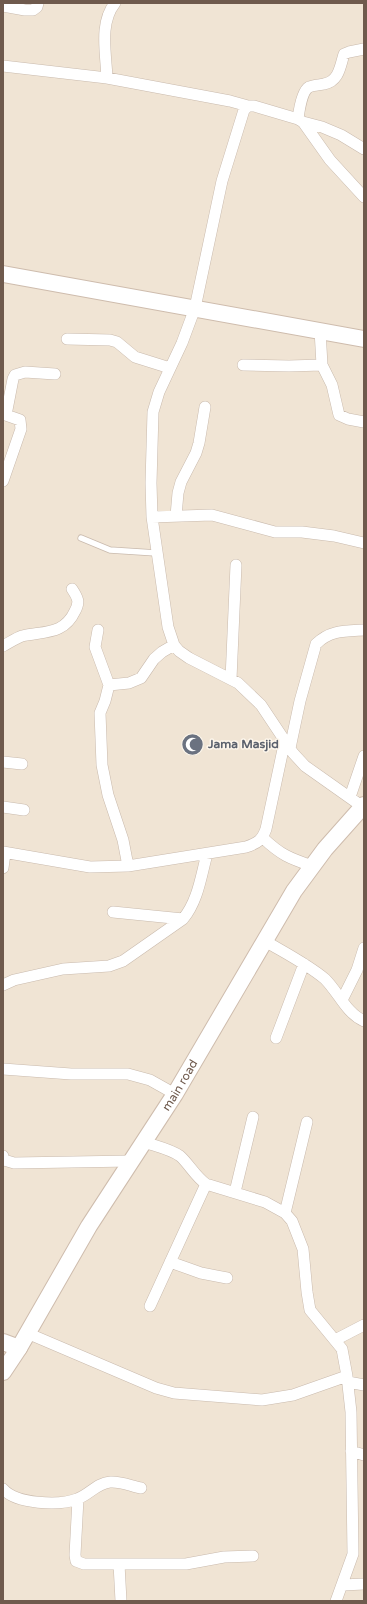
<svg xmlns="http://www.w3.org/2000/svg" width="367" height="1604" viewBox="0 0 367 1604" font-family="'Varela Round',sans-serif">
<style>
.residential{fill:#f0e4d4}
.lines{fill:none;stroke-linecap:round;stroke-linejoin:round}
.lane-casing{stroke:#c9baad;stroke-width:7}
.street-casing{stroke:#c9baad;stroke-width:12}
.secondary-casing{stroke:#cebcad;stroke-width:18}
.lane{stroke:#fff;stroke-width:5.5}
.street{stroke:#fff;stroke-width:11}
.secondary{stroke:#fff;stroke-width:16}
.labels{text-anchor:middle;stroke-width:3;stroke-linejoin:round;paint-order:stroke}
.worship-label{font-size:12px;font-weight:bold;fill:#5b616d;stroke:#fdf6eb;text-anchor:start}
.street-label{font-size:12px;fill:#6f5a4d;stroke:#fdf6eb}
</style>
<rect width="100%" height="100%" fill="#f9f2e5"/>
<!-- residential -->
<path class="residential" d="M3,3H364V1601H3Z"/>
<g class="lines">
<defs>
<path id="lane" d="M81,538L110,550L156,553"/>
<path id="street" d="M3,6L25,10H33L37,7L38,3
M3,66L107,78L230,101L248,106
M107,78C106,53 99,23 115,3
M298,119C299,111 302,91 309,87C313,85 320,85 324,84C339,81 340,67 344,54L349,52L364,49
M303,122L322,127L341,135L364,149
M320,330L322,365L332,385L339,415L348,419L364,422
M67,339L110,340L117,342L135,357L170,368
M243,365L289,366L322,365
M3,414L20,420L21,429L3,481
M6,415L13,379L15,375L25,372L55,374
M176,516L178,493L181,482L196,453L199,443L205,407
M152,517L212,515L275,532H302L334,536L364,543
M98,630L95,647L109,685
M3,646C9,643 16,638 22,636C44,631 64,635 75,611C80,602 78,598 72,589
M231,679L236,565
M290,748L300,701L316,644C330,630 345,631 364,630
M3,762L22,764
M350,797L364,756
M3,807L24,810
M363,807L305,766L293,753L261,705L238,683L189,658L179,651L174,645L168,627L152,517L151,483L153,412L159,392L182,343L195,308L222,181L244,110L248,106H254L298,119L303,122L330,160L364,197
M263,838C281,855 289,858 312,866
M3,852L90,867L128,866L246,847C258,843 262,840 266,829L285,740
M128,866L123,840L108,795L102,765L100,713L105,701L109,685L129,683L141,678L154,659L162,652L174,645
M3,868L5,853
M113,912L183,919
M265,941C285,953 307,964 325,979C339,993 346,1013 364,1021
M3,985L14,980L63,969L109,966L123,961L183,919C198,901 201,876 207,854
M342,1000L357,970L364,948
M276,1038L304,964
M3,1069L71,1074H128L150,1080L175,1094
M144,1142C155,1146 170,1149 180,1156C189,1164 195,1176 206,1184L265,1202L285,1213L292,1221L303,1249L307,1292L310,1310L342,1349L347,1376L351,1412L353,1554L336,1601
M3,1156L4,1160L14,1163L131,1161
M235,1192L253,1117
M285,1213L307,1122
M170,1262L201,1273L227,1278
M150,1306L206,1184
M27,1333L156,1388L174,1393L262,1400L293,1395L347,1376
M335,1340L364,1325
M348,1382L364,1385
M351,1451L364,1455
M3,1489C16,1504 59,1506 77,1499C89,1495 97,1483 110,1482C120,1481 131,1486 141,1488
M78,1499L75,1555L76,1561L84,1564H186L224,1557L253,1556
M119,1564L121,1601
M343,1585L364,1584"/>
<g id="secondary">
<path d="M3,274L364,339"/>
<path d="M3,1342L19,1348"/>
<path id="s1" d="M3,1372L19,1348L89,1226L175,1094L294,891L325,849L364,805"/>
</g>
</defs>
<!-- lane casing -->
<use href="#lane" class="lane-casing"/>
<!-- street casing -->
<use href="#street" class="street-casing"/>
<!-- secondary casing -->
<use href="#secondary" class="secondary-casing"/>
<!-- lane -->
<use href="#lane" class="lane"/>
<!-- street -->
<use href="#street" class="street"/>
<!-- secondary -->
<use href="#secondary" class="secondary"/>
</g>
<!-- icons -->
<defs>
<symbol id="mosque-disc" viewBox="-11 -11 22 22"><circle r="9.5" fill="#6b7280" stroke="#fdf6eb"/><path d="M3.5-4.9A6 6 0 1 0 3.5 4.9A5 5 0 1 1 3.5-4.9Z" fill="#fff"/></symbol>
</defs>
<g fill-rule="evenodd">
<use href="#mosque-disc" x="180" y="732" width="25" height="25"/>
</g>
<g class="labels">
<!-- worship labels -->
<g class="worship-label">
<text x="208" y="748">Jama Masjid</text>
</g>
<!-- street labels -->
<g class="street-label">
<text dy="4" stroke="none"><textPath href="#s1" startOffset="337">main road</textPath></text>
</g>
</g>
<!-- border -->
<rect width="367" height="1604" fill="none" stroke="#6f5a4d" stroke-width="8"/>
</svg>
